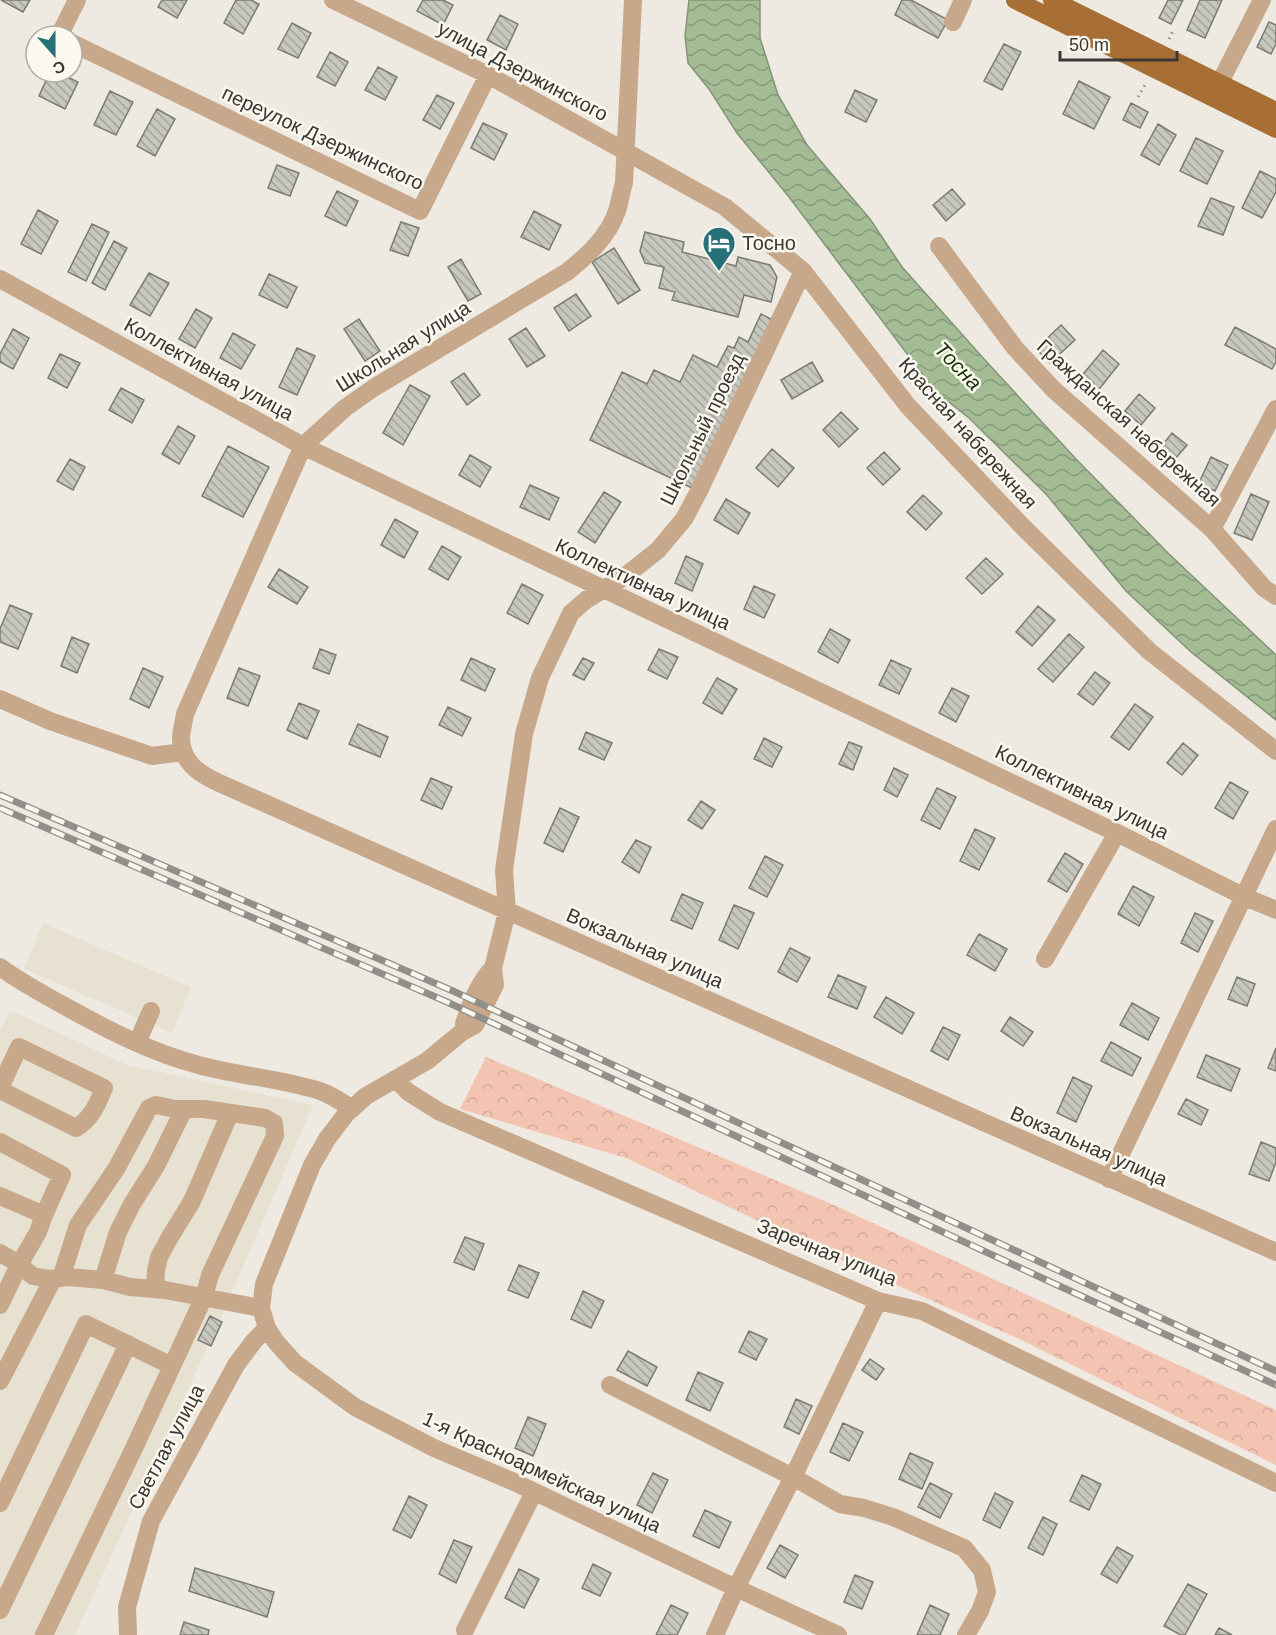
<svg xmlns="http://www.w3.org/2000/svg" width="1276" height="1635" viewBox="0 0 1276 1635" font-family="Arial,sans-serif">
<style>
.built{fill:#e7e1d1}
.forest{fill:url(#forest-crowns)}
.water{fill:url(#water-waves);stroke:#839477;stroke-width:1.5}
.building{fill:url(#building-back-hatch);stroke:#7b7b73;stroke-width:1.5}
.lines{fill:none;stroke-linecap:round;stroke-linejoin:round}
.path{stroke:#908e88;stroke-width:3;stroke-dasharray:1.5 4.5;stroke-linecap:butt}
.minor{stroke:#c8a88b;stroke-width:18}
.major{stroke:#a76f33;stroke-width:18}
.rail-casing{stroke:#918f89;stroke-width:7}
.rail{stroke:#fbf8ef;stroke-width:4.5;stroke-dasharray:14;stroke-linecap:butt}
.labels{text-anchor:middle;stroke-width:5;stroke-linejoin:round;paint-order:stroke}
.street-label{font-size:20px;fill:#393834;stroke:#fbf8ef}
.poi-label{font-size:20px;fill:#393834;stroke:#fbf8ef;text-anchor:start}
.water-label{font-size:21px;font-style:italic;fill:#193105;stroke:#fbf8ef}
</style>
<defs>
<pattern id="forest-crowns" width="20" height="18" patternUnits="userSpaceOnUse" patternTransform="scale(1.5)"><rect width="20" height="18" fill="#f4c4b3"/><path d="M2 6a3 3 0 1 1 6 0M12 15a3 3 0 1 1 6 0" fill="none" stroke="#d2a99b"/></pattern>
<pattern id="water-waves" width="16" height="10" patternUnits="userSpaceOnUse" patternTransform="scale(1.5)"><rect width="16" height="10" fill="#a3bc94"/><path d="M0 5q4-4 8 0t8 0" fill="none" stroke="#869a7a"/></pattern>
<pattern id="building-back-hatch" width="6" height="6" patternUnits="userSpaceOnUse" patternTransform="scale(1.5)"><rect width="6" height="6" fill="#c6c7bf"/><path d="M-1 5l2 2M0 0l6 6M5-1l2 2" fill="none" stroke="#a2a39c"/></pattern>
</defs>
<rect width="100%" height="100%" fill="#eeeae2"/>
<!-- built -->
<path class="built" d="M43,923L191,987L172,1033L24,969Z
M10,1010L127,1065L313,1105L222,1315L75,1635H0V1031Z"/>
<!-- forest -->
<path class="forest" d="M486,1057L836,1206L1276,1410V1465L1019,1339L853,1266L626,1158L460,1109Z"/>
<!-- water -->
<path class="water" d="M689,0H760V38L778,95L807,145L870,219L902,267L984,359L1076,459L1168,553L1276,655V720L1191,652L1126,591L1046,494L969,418L935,391L789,197L737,133L709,89L688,63L685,36Z"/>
<!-- building -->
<path class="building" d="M1,0H30L23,12Z
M162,0H187L177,18L158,7Z
M236,0H251L259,4L243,34L224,23Z
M423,0H443L453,5L443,25L417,11Z
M902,0H911L948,20L938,38L895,15Z
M1168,0H1183L1171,24L1159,18Z
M1200,0H1222L1205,38L1187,30Z
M500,15L518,24L506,50L487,40Z
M1269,22L1276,25V44L1271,54L1257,47Z
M292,23L311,33L298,58L278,49Z
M1004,44L1021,52L1002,90L984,81Z
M330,52L348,62L335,86L317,77Z
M378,67L397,77L385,100L365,90Z
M50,72H57L78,82L65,109L39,96Z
M1079,81L1110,97L1094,129L1063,114Z
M855,90L877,100L866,122L845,112Z
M110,91L133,102L116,135L94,125Z
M437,95L454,103L440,129L423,120Z
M1131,103L1148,112L1140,128L1123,120Z
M157,109L175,119L155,156L137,146Z
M483,123L507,134L494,160L471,148Z
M1158,124L1176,135L1159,165L1141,155Z
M1196,138L1223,151L1207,184L1180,171Z
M277,165L299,173L290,196L268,188Z
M1260,171L1276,179V192L1262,218L1242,208Z
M952,189L965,204L946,221L933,205Z
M337,191L358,201L346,226L325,216Z
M1211,198L1234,207L1223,235L1198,226Z
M38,210L58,221L41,254L21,244Z
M534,211L561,225L549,250L521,237Z
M401,222L419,228L408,256L390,250Z
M92,224L109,232L86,281L68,272Z
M645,232L684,242L682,252L736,266L738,257L770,265L777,277L771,302L744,295L738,317L672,300L675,292L659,288L664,267L645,263L640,251Z
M114,241L127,248L105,290L92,283Z
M614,248L640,290L618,304L592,262Z
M461,259L481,294L468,301L448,267Z
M149,273L169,283L150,316L130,305Z
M269,274L297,287L287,308L259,295Z
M576,294L591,316L569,331L554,308Z
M196,309L212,318L195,348L179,339Z
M761,314L775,321L694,489L590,440L622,372L647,384L654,370L680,382L693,355L717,367L728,346L734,348L739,337L748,342Z
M359,319L380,351L365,361L344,329Z
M1061,325L1075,340L1050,363L1036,349Z
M1235,327L1276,349V362L1272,369L1225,345Z
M526,328L545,356L527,367L509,339Z
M13,329L29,338L13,369L0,362V354Z
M233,333L255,345L241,369L220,358Z
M297,348L315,356L297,395L279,387Z
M1103,350L1119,364L1097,392L1080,378Z
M60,354L80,363L67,388L48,378Z
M812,362L823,381L792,399L781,380Z
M464,373L480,395L467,405L451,382Z
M410,385L430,396L403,445L383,433Z
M121,388L144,400L132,423L109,410Z
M1139,394L1155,408L1141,425L1125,411Z
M841,412L858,429L839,447L823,430Z
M178,426L195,436L179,464L162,454Z
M1172,433L1187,445L1170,465L1156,453Z
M228,446L269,467L243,517L202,496Z
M772,449L794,468L778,487L756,468Z
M884,452L900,469L883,485L867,468Z
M470,455L491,467L480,487L459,475Z
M1211,457L1228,465L1215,491L1199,483Z
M70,459L85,467L73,490L57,481Z
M530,485L559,498L549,520L520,507Z
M604,492L621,502L595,543L578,532Z
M1251,494L1269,502L1252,540L1234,533Z
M923,495L942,513L926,530L907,512Z
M726,499L750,513L738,534L714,520Z
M395,519L418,532L404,558L381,545Z
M442,546L461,557L448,580L429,569Z
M686,556L703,564L692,591L675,583Z
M986,558L1003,574L982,594L966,578Z
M279,569L308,587L297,604L268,587Z
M522,584L543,595L528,624L507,613Z
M754,586L775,595L764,618L744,609Z
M10,605L32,614L18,649L0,642V629Z
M1038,606L1055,620L1032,646L1016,632Z
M830,629L850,640L838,663L818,652Z
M1069,634L1084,647L1053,682L1038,669Z
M72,637L89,644L77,673L61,666Z
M320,649L336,655L329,674L313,668Z
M659,649L678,657L667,679L648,670Z
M471,658L495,669L485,691L461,680Z
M583,658L594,663L584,680L573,675Z
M891,660L911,669L899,694L879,685Z
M143,668L163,677L149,708L130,699Z
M239,668L260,676L248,706L227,698Z
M1095,672L1110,683L1093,705L1078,694Z
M717,678L737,689L722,714L703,703Z
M952,688L969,696L956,722L939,713Z
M299,703L319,711L307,739L287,730Z
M1135,704L1153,717L1129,750L1111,737Z
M448,707L471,718L462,736L439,725Z
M358,724L388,737L380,757L349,744Z
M586,732L612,743L604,760L579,749Z
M764,738L782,747L772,767L754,759Z
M849,742L862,747L853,770L839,764Z
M1183,743L1198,755L1182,775L1167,763Z
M894,768L908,775L897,797L884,790Z
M431,778L452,787L442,809L421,800Z
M1230,782L1248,792L1233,819L1215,808Z
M937,788L956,797L940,829L921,820Z
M701,801L715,810L702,829L688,820Z
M560,808L579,817L563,852L544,843Z
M975,829L995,838L979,870L960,861Z
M636,840L651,847L639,873L622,862Z
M1065,853L1083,864L1067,892L1048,881Z
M765,856L783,865L767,897L749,888Z
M1133,886L1154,897L1139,926L1118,914Z
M682,894L703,903L692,929L671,920Z
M734,905L754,913L738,949L719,940Z
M1195,913L1213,921L1198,952L1181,943Z
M979,934L1007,949L995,971L967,955Z
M790,948L810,958L797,982L778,972Z
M838,975L866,987L857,1009L828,997Z
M1237,977L1255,984L1247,1006L1228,999Z
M886,997L914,1013L902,1034L874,1017Z
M1132,1003L1159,1018L1148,1040L1120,1025Z
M1010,1017L1033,1032L1023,1046L1001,1031Z
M943,1027L960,1035L948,1060L931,1051Z
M1111,1042L1141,1058L1132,1076L1101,1061Z
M1276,1048V1071L1268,1068Z
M1206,1055L1240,1069L1231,1091L1197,1077Z
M1073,1077L1092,1086L1076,1122L1057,1113Z
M1186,1099L1208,1110L1201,1125L1178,1114Z
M1261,1142L1276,1148V1162L1269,1181L1249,1174Z
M465,1237L484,1244L474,1270L454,1262Z
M519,1265L539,1273L528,1298L508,1290Z
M583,1291L604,1301L591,1328L571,1319Z
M210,1316L222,1322L211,1346L198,1340Z
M749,1331L767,1339L756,1360L739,1352Z
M628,1351L657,1367L647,1386L617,1370Z
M870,1359L884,1369L876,1380L862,1370Z
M698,1372L723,1383L710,1411L686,1400Z
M796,1399L812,1406L799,1434L784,1427Z
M528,1417L546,1424L533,1456L515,1448Z
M843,1423L863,1432L849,1461L830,1452Z
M910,1453L933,1463L922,1489L899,1479Z
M653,1473L668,1480L652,1513L637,1505Z
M1082,1475L1101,1484L1089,1510L1070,1501Z
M930,1483L952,1494L940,1518L918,1507Z
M995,1493L1013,1502L1000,1528L983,1520Z
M409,1496L427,1505L411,1538L393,1530Z
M705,1510L731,1522L719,1548L693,1536Z
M1043,1517L1057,1524L1043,1555L1028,1548Z
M454,1540L472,1547L456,1583L439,1574Z
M780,1545L798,1555L785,1578L767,1568Z
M1117,1547L1133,1556L1117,1583L1101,1574Z
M593,1564L611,1573L600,1596L582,1588Z
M195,1568L274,1592L267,1617L189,1591Z
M519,1569L539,1579L524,1608L505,1598Z
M855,1575L873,1582L862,1609L844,1602Z
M1188,1584L1207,1594L1185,1635H1181L1164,1626Z
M671,1605L688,1613L677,1635H656Z
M930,1605L949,1614L940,1635H917Z
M184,1622L209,1630L208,1635H180Z
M1219,1628L1232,1635H1215Z"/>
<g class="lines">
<!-- path -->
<path class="path" d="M1169,39L1173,31
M1138,97L1146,83"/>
<!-- minor -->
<path class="minor" d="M333,0L488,75L725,207L803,271L908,406L1024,528L1149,651L1276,751
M633,0L624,183C621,192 620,202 617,211C608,237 588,255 567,272L375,387L345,408L303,446L185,714C184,722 181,731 181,739C182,762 198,773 217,782L1276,1252
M953,22L963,0
M59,36L77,0
M72,43L420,211L488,75
M1213,96L1262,0
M939,246L1015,348L1053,389L1212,529L1264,588L1276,596
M803,271L699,491L684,519L658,550L624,577L586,600L571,613L540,678L524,734L504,870L507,912L493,968L495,985L475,1025L462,1032L427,1061L366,1096L346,1114L327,1139L312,1165L264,1284L261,1308L267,1328L276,1342L295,1363L355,1407L434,1448L514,1482L736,1588L838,1635
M0,279L303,446L1117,833L1245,897L1276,910
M1212,529L1276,409
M0,699L50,721L152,756L183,752
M1045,959L1117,833
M0,967C22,983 46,996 70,1009C110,1031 151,1052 195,1064C236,1076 280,1078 320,1091C331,1095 342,1102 352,1109
M464,1024C470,1004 478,983 493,968
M137,1043L151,1011
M396,1079L408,1092L440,1112L878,1301L922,1311L1276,1483
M0,1088L19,1047L104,1088C97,1105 92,1118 76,1128L0,1090
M0,1142L62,1175L44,1215L38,1232L19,1265L0,1305
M1109,1179L1276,829
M0,1196L44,1215
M0,1253L14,1261L33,1276L49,1279L68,1277L103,1280L130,1287L165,1290L261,1308
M103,1280L118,1232L132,1204L156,1166L184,1109
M155,1289L156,1271L159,1257L170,1237L192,1201L230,1113
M0,1381L53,1279
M610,1385L793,1477L840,1504L864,1508L893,1517L964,1548L982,1570L987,1592L980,1611L966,1635
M0,1503L86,1324L172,1366
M0,1610L128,1344
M465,1630L534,1492
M44,1635L135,1446L204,1297L210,1275L275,1136L274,1123L265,1118L204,1109H175L156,1105L149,1108L116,1169L78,1225L61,1278
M128,1635L127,1607L151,1521L236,1365L254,1341L267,1328
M715,1635L736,1588L793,1477L878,1301"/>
<!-- major -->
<path class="major" d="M1015,0L1276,129
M1052,0L1276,111"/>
<defs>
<path id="rail" d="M0,795L453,991L1276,1371
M0,808L447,1002L1055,1284L1276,1385"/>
</defs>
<!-- rail casing -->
<use href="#rail" class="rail-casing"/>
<!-- rail -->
<use href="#rail" class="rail"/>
</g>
<!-- icons -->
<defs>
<symbol id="hotel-pin" viewBox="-11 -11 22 30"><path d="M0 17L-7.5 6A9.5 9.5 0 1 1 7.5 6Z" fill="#267077" stroke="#fbf8ef"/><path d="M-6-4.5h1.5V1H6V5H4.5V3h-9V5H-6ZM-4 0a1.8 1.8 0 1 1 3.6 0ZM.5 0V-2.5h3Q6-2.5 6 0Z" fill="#fff"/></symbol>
</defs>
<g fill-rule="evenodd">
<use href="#hotel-pin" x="700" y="224" width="38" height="52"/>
</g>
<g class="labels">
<!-- street labels -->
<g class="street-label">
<text transform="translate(523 71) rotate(28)" y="7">улица Дзержинского</text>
<text transform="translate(323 138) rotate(25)" y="7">переулок Дзержинского</text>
<text transform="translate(403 346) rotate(-32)" y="7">Школьная улица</text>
<text transform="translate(209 369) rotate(29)" y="7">Коллективная улица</text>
<text transform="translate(1129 423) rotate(42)" y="7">Гражданская набережная</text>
<text transform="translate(702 429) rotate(-64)" y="7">Школьный проезд</text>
<text transform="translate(968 433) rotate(48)" y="7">Красная набережная</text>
<text transform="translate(643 584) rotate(25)" y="7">Коллективная улица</text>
<text transform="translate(1082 792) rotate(26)" y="7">Коллективная улица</text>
<text transform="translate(645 948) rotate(24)" y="7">Вокзальная улица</text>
<text transform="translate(1089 1146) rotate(24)" y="7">Вокзальная улица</text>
<text transform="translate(827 1252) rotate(22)" y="7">Заречная улица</text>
<text transform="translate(166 1447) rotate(-62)" y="7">Светлая улица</text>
<text transform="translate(542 1472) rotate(25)" y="7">1-я Красноармейская улица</text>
</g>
<!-- poi labels -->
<g class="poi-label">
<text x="742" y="250">Тосно</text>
</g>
<!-- water labels -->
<g class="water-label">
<text transform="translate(958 366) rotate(46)" y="7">Тосна</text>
</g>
</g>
<!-- north arrow -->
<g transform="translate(54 54) rotate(159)"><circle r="28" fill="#fbf8ef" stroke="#adaba4" stroke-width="1.5"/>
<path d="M0-4.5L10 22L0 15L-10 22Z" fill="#267077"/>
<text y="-9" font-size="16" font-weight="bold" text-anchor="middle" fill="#393834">С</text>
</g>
<!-- scale -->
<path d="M1060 51v9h117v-9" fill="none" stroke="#393834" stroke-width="3"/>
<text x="1069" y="51" font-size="18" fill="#393834" stroke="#fbf8ef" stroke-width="4.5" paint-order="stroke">50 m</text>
</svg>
